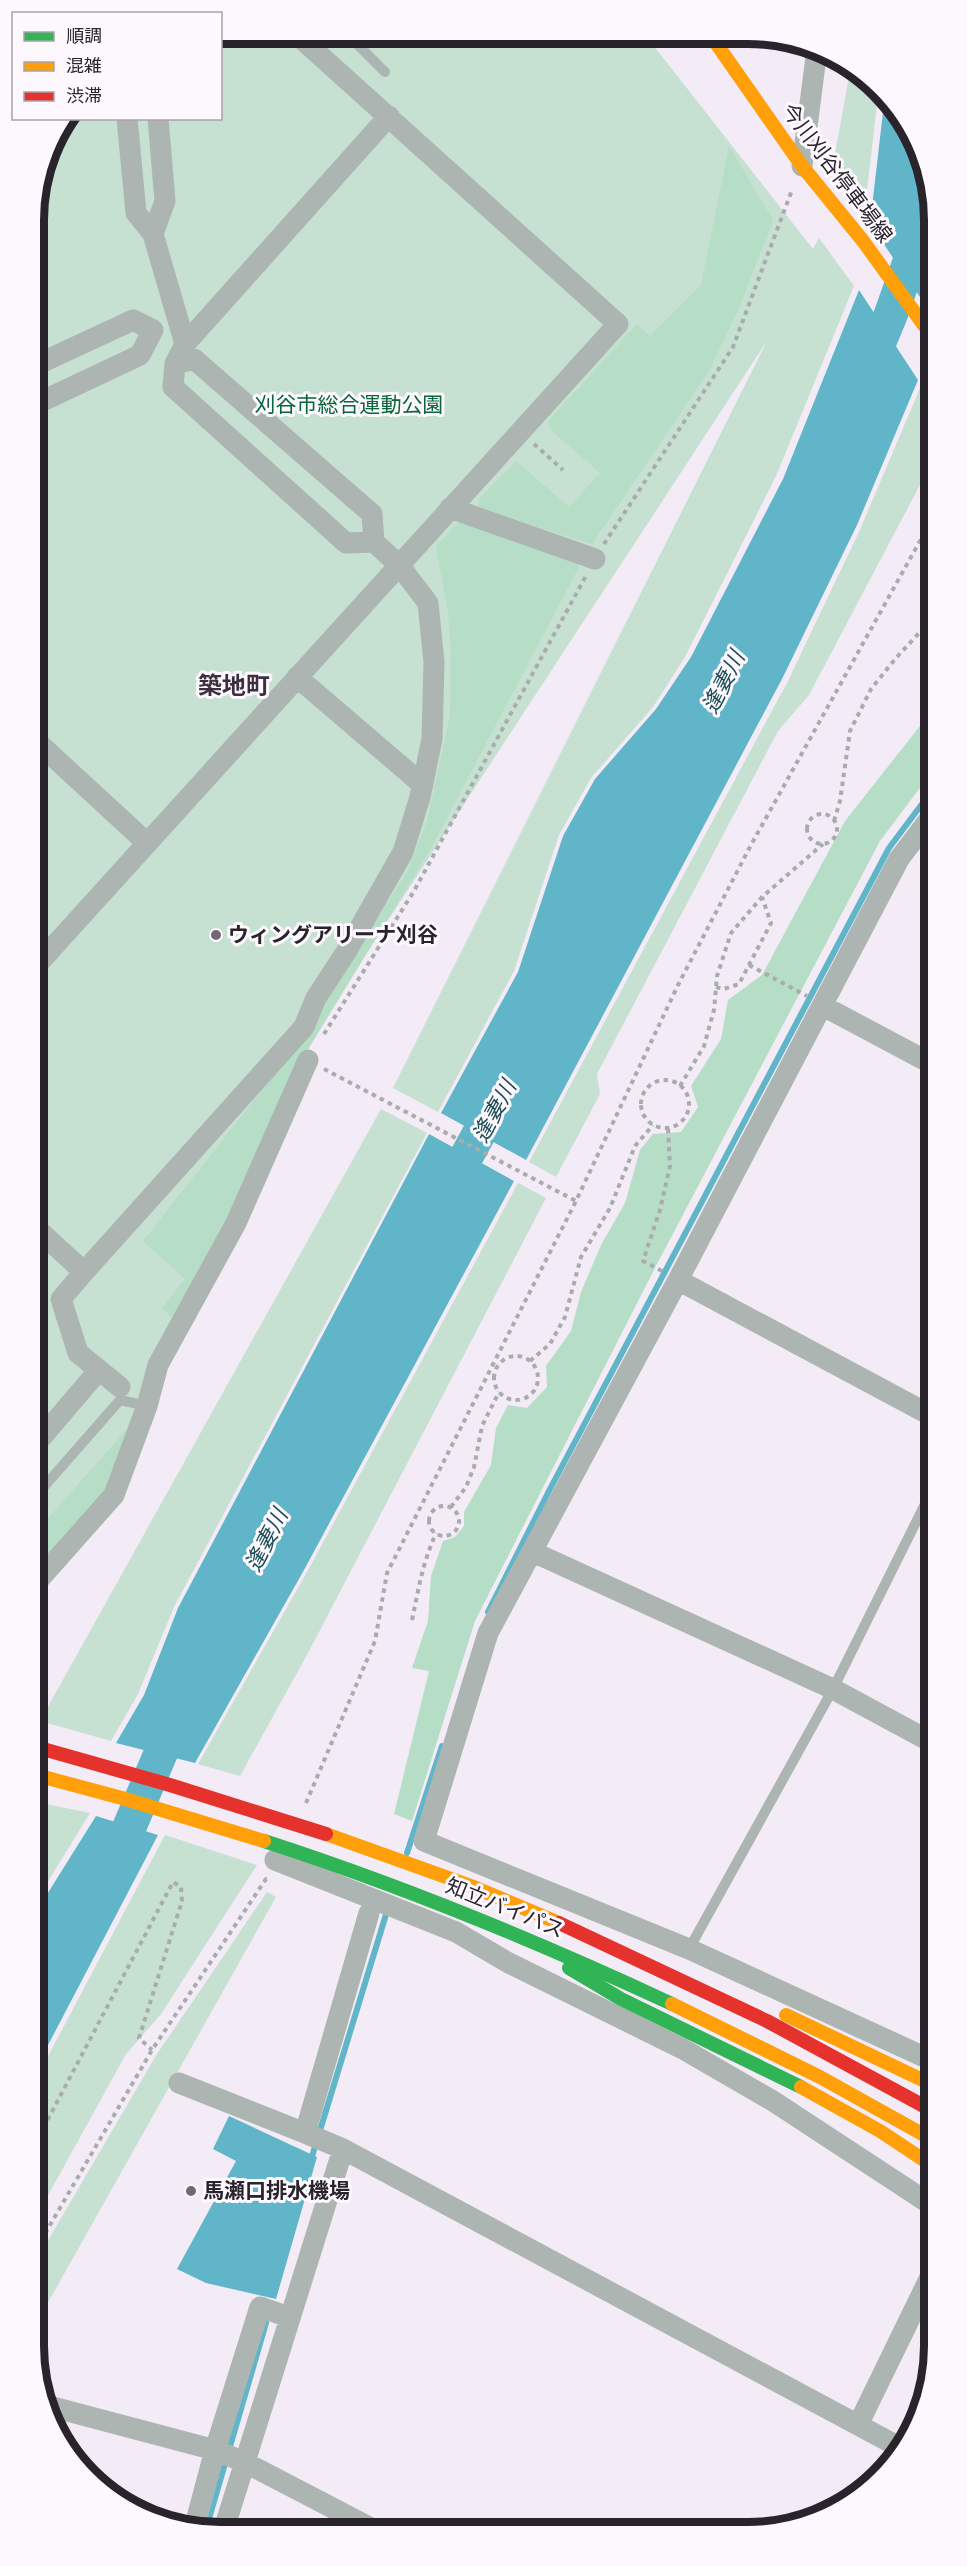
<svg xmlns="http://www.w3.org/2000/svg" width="967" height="2566" viewBox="0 0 967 2566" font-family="Raleway,'Noto Sans JP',sans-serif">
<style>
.green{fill:#c6e0d1}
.forest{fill:#b6dec6}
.water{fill:#60b6c8}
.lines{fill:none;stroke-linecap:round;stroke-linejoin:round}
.stream{stroke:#60b6c8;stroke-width:6}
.river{stroke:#60b6c8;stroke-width:34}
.path{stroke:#a9acad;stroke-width:4;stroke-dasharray:4.5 4.5;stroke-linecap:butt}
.lane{stroke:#acb5b1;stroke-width:10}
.street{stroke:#acb5b1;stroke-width:21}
.fast{stroke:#30b455;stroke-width:14}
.slow{stroke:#ff9f0a;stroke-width:14}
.fast-bridge{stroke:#30b455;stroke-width:14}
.slow-bridge{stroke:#ff9f0a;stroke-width:14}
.jam-bridge{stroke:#e5322d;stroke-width:14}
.poi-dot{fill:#706972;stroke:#fcf8fd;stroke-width:2}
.labels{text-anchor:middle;stroke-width:6;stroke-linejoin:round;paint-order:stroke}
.street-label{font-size:21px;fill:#29232b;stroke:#fcf8fd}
.park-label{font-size:21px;fill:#086638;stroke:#fcf8fd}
.poi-label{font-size:21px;font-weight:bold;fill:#29232b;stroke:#fcf8fd;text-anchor:start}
.water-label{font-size:22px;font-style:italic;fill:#1c4d57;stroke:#fcf8fd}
.quarter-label{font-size:24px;font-weight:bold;fill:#3c2f40;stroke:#fcf8fd}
.rim{fill:none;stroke:#29232b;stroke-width:8}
</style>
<rect width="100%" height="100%" fill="#f3ebf6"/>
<!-- green -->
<path class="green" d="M221,33L646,36L813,249L819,238L854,286L776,476L685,657L653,707L591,778L559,835L514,971L438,1112L393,1088L767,341L292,1067L109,1489L35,1573L33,207L52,137L66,119L220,118Z
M851,66L879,87L864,216L832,170Z
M921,386L931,398V464L809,695L778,731L597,1074L600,1094L556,1177L529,1162L788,681L859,532Z
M381,1109L427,1133L174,1607L138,1694L111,1741L40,1721Z
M518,1183L546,1198L308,1653L240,1776L198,1764L307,1572Z
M36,1802L90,1813L36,1901Z
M165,1835L257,1865L161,2014L126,2054L36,2217V2079Z
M267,1892L276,1897L37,2322L36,2261L157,2054Z"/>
<!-- forest -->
<path class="forest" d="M729,146L773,220L739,308L709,371L592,544L485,511L479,507V499L516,461L569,507L600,473L552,431L548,425L550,419L637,324L650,336L701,285Z
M458,523H465L577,561L579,567L430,850L304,1056L233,1217L174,1320L162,1308L185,1279L143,1241L297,1046L407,872L427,821L450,716L451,650L448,612L436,546Z
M931,712V773L880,841L657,1264L475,1621L412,1821L394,1814L429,1671L412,1668L428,1621L431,1576L443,1541L455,1537L464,1526V1512L491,1465L496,1428L508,1405L527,1408L547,1387L546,1366L571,1331L581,1292L601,1245L625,1203L640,1150L653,1134L681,1132L698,1107L691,1086L721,1039L728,1000L762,975L845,821Z
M127,1429L109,1489L35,1573V1533Z"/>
<!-- water -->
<path class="water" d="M885,95L909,127L930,183L931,313L870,224Z
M859,290L918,380L857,525L782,679L526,1160L441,1113L518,972L563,836L595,779L656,709L691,657L783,479Z
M429,1134L514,1181L304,1570L195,1763L116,1743L144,1695L178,1608Z
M96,1816L158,1835L36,2068V1912Z
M229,2116L317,2157L276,2299L206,2283L177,2269L236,2161L213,2149Z"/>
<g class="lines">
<!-- stream -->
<path class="stream" d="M488,1612L550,1489L889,848L931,792
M407,1853L442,1746
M310,2163L388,1908
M206,2529L266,2323"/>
<!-- river -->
<path class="river" d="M867,372L891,314L930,204
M445,1196L501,1093
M112,1868L179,1710"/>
<!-- path -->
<path class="path" d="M534,444L563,470
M604,544L733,347L792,190
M807 829a15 15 0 1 1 30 0a15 15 0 1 1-30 0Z
M834,821L840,801L850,731L871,689L896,658L931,620
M749,965L807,996
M716,987L724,989L739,984L771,923L762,897
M324,1034L414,891L587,574
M324,1069L576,1201
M641 1104a24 24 0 1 1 48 0a24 24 0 1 1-48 0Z
M680,1086L704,1046L714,1010L717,976L731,933L762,897L823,844
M662,1271L643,1261L660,1210L670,1166L668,1128
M494 1378a22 22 0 1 1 44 0a22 22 0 1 1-44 0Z
M530,1361L550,1344L565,1317L581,1257L610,1208L635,1146L653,1125
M429 1521a15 15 0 1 1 30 0a15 15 0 1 1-30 0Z
M451,1507L466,1487L474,1467L482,1426L499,1392
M412,1620C419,1587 422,1565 436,1533
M306,1803L375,1641L387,1573L576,1201L678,985L751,845L931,521
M36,2154L47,2121L173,1882L181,1887L182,1901L139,2038L152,2050
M36,2249L152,2050L266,1879L270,1880"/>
<!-- lane -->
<path class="lane" d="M347,34L385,72
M35,1497L120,1400L147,1406
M689,1949L833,1689L932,1490"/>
<!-- street -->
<path class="street" d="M127,118L136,213L153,234L165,201L158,118
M802,166L817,49
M153,234L185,344
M194,359L372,514L374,542L346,543L173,387L175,364Z
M175,364L185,344L389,116
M34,366L133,320L153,330L140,355L34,405
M450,508L595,559
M297,677L423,785
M34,739L147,843
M931,817L899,859L678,1280L488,1633L424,1841L689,1949L933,2061
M35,967L618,324L295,33
M823,1006L932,1064
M35,1227L84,1272L61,1299L78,1353L120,1387
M84,1272L304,1027L316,998L346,952L403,852L420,797L432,739L434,662L428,603L399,565L374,542
M678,1280L932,1416
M35,1445L99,1370
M533,1552L833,1689L933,1743
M35,1584L114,1495L147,1406L158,1365L236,1223L308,1060
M275,1860L456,1932L507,1962L683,2049L773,2101L933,2206
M179,2083L305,2133L369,1913
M305,2133L343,2149L901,2448
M45,2405L215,2450L244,2462L373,2529
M858,2425L933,2271
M194,2529L215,2450L260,2307L289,2317
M224,2529L343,2149"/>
<!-- fast -->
<path class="fast" d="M569,1968L621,1999L801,2087"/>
<!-- slow -->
<path class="slow" d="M711,36L802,166L863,241L931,335
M786,2015L933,2085
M801,2087L880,2131L933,2166"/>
<!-- fast-bridge -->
<path class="fast-bridge" d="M264,1841C403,1886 539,1942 672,2004"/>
<!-- slow-bridge -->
<path class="slow-bridge" d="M36,1775L122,1798L264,1841
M326,1834L471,1886L559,1923
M672,2004L820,2077L933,2140"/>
<!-- jam-bridge -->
<path class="jam-bridge" d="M36,1747L170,1785L326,1834
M559,1923L767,2021L933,2111"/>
</g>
<!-- markers -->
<g class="poi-dot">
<circle cx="216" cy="935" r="6"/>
<circle cx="191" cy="2191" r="6"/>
</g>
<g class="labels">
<!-- street labels -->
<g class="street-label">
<text transform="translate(837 173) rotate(53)" y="7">今川刈谷停車場線</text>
<text transform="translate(505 1908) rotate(22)" y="7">知立バイパス</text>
</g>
<!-- park labels -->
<g class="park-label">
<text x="349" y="412">刈谷市総合運動公園</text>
</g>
<!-- poi labels -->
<g class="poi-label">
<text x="228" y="942">ウィングアリーナ刈谷</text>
<text x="203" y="2198">馬瀬口排水機場</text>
</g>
<!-- water labels -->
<g class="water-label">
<text transform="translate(723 682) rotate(-63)" y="8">逢妻川</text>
<text transform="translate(494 1111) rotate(-62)" y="8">逢妻川</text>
<text transform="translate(266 1540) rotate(-63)" y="8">逢妻川</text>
</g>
<!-- quarter labels -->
<g class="quarter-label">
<text x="234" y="694">築地町</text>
</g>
</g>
<!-- crop -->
<path d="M0 0H967V2566H0ZM220 44H748A176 176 0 0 1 924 220V2346A176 176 0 0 1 748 2522H220A176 176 0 0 1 44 2346V220A176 176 0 0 1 220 44Z" fill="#fcf8fd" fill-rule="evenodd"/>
<path class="rim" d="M220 44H748A176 176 0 0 1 924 220V2346A176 176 0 0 1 748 2522H220A176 176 0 0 1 44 2346V220A176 176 0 0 1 220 44Z"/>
<!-- legend -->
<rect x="12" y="12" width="210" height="108" fill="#fcf8fd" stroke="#a8a3a9" stroke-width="1.5"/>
<rect x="24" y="32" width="30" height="9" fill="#30b455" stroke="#a8a3a9" stroke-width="1.5"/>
<text x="66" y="42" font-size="18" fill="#29232b">順調</text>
<rect x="24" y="62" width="30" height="9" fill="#ff9f0a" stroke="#a8a3a9" stroke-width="1.5"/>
<text x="66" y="72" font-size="18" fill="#29232b">混雑</text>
<rect x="24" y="92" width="30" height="9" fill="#e5322d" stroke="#a8a3a9" stroke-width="1.5"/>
<text x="66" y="102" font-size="18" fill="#29232b">渋滞</text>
</svg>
